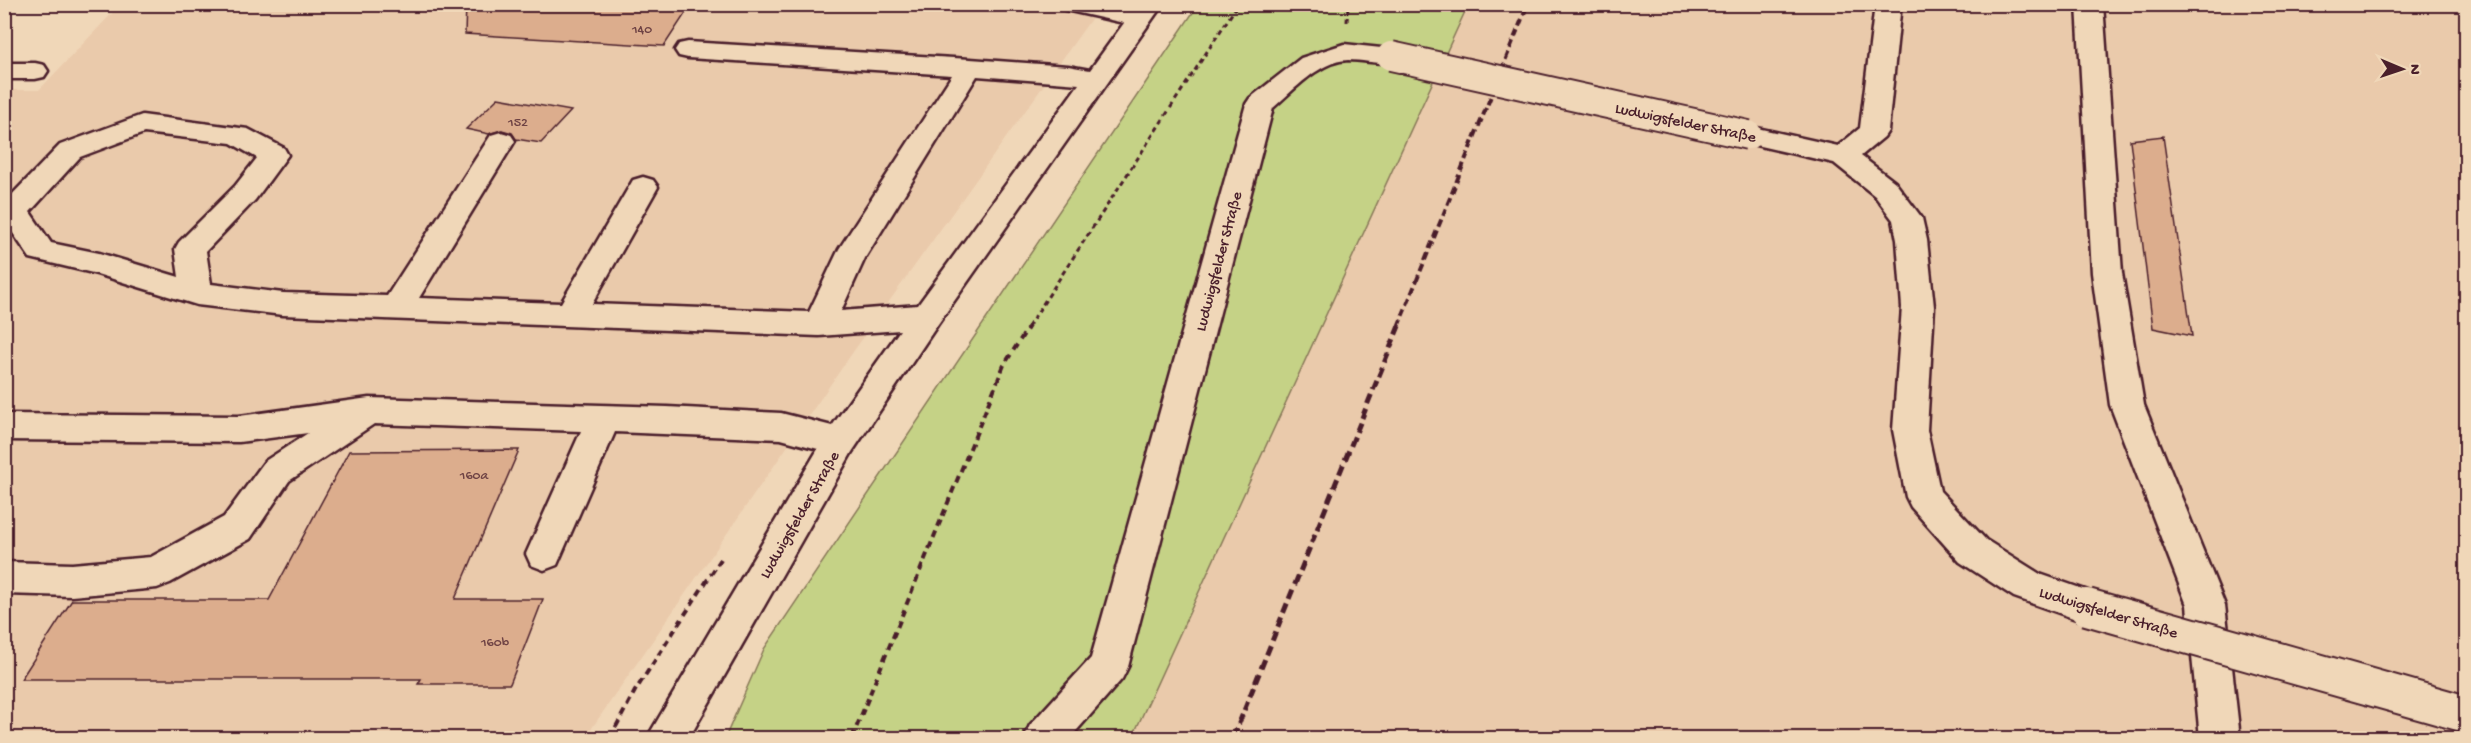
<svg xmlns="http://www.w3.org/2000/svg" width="2471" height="743" viewBox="0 0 2471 743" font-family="'Gochi Hand',sans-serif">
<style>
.built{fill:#eacaab}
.green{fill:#c5d286;stroke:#887858;stroke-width:1.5}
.building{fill:#dcad8d;stroke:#4a1f2b;stroke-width:1.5}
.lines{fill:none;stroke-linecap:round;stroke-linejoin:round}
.minor-casing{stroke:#4a1f2b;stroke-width:5}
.path-far1{stroke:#4a1f2b;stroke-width:3;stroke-dasharray:5 4;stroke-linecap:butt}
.path{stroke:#4a1f2b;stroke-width:4;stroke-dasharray:7 5;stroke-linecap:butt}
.minor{fill:#f0d7b8;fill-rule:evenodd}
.rail-far1{stroke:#4a1f2b;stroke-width:4;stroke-dasharray:8 4;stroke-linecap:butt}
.rail{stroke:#4a1f2b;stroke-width:5;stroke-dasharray:10 5;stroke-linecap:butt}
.minor-bridge-far1-casing{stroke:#4a1f2b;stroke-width:32;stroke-linecap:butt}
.minor-bridge-casing{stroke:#4a1f2b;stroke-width:40;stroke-linecap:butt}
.minor-bridge-far1{stroke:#f0d7b8;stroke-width:28}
.minor-bridge{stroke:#f0d7b8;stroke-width:36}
.labels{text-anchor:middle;stroke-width:5;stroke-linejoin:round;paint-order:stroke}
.number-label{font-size:14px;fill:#6e4244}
.street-label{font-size:16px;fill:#4a1f2b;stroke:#f0d7b8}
</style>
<rect width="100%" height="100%" fill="#f0d7b8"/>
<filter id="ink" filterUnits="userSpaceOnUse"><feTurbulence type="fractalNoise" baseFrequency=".0167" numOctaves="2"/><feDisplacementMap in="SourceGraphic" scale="12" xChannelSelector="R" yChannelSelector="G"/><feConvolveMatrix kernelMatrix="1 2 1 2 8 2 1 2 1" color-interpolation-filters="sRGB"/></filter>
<g filter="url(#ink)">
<!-- built -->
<path class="built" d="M120,5H1101L853,352L585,738H5L4,90H39Z
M1416,5H2466V738H1048Z"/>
<!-- green -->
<path class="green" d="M1198,5H1468L1132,738H725L764,649Z"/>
<!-- building -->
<path class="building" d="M466,4H582L687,11L664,46L465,34Z
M498,98L571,111L541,143L516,139L512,133L502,130L489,134L466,129Z
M2163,136L2176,227L2192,336L2153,328L2130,140Z
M519,450L455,599H543L510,684H418L421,679H21L72,600H269L349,451Z"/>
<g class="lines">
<defs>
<path id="minor" d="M1058,4H1108L1134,10L1138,4H1163L938,324L852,452L689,738H647L818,449L781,439L615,432L557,565L544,570L531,565L526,554L581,431L374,424L289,481L250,539L170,583L157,588L72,596L4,594V562L72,564L151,557L224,517L265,461L308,433L239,442L4,440V414L239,416L369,398L667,407L781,413L832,426L900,330L819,336L283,315L197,305L97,274L30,258L4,220V203L60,145L142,115L248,129L284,148L288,155L255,200L206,251L211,284L283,293L387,296L491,135L501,132L511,135L515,141L419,298L561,303L633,180L643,177L653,180L658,187L592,304L809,312L839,249L952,75L688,58L679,56L675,50L679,44L688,42L970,59L1068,66L1090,70L1124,23L1061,9ZM977,76L1079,84L918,305L841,311L865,258ZM144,133L231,143L257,158L235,186L179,242L175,249L179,277L99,253L51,243L30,212L80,157Z
M1875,4H1901L1888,131L1884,137L1861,156L1895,182L1922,218L1927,240L1934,307L1927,430L1940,491L1986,540L2040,574L2100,595L2106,607L2100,619L2087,623L2014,597L1960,562L1911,507L1906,497L1893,430L1902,307L1897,240L1893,220L1875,196L1834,163L1738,141L1734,135L1738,129L1748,126L1838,146L1860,128Z
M2077,4H2103L2122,273L2144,405L2225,605L2240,738H2200L2187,605L2110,405L2092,273Z
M1344,44L1400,50L1404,56L1400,62C1383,66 1366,60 1348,60C1319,61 1294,90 1273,108L1128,667L1122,679L1070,738H1024L1030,725L1091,658L1246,104L1250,98L1301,58Z
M4,63H35L44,65L48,71L44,77L35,79H4Z"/>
</defs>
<!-- minor casing -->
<use href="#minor" class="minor-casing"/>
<!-- path-far1 -->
<path class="path-far1" d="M1347,22L1348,4
M1028,327L1238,4"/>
<!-- path -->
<path class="path" d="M610,738L635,691L721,559
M852,738L1004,365L1029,326"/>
<!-- minor -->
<use href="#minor" class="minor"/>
<!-- rail-far1 -->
<path class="rail-far1" d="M1398,327L1528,4"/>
<!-- rail -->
<path class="rail" d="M1233,738L1399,326"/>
<defs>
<path id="minor-bridge-far1" d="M1391,56L1748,135"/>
<path id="minor-bridge" d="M2087,607L2466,714"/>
</defs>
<!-- minor-bridge-far1 casing -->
<use href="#minor-bridge-far1" class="minor-bridge-far1-casing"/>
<!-- minor-bridge casing -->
<use href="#minor-bridge" class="minor-bridge-casing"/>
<!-- minor-bridge-far1 -->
<use href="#minor-bridge-far1" class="minor-bridge-far1"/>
<!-- minor-bridge -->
<use href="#minor-bridge" class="minor-bridge"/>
</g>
</g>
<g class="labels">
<!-- number labels -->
<g class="number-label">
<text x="642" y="33">140</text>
<text x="518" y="126">152</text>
<text x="474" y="479">160a</text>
<text x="495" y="646">160b</text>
</g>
<!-- street labels -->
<g class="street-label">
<text transform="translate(1686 121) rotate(12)" y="6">Ludwigsfelder Straße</text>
<text transform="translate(1217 261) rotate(-75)" y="6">Ludwigsfelder Straße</text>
<text transform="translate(798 514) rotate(-60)" y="6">Ludwigsfelder Straße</text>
<text transform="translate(2109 611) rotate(17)" y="6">Ludwigsfelder Straße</text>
</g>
</g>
<!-- margin -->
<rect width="2471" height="743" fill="none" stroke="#f0d7b8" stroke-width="24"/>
<rect x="12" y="12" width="2447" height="719" fill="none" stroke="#4a1f2b" stroke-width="2" filter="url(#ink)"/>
<!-- north arrow -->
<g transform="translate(2402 69) rotate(92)" stroke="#f0d7b8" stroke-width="4.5" paint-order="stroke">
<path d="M0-4.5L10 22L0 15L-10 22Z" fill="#4a1f2b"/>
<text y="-9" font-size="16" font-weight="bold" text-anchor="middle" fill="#4a1f2b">N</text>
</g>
</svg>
